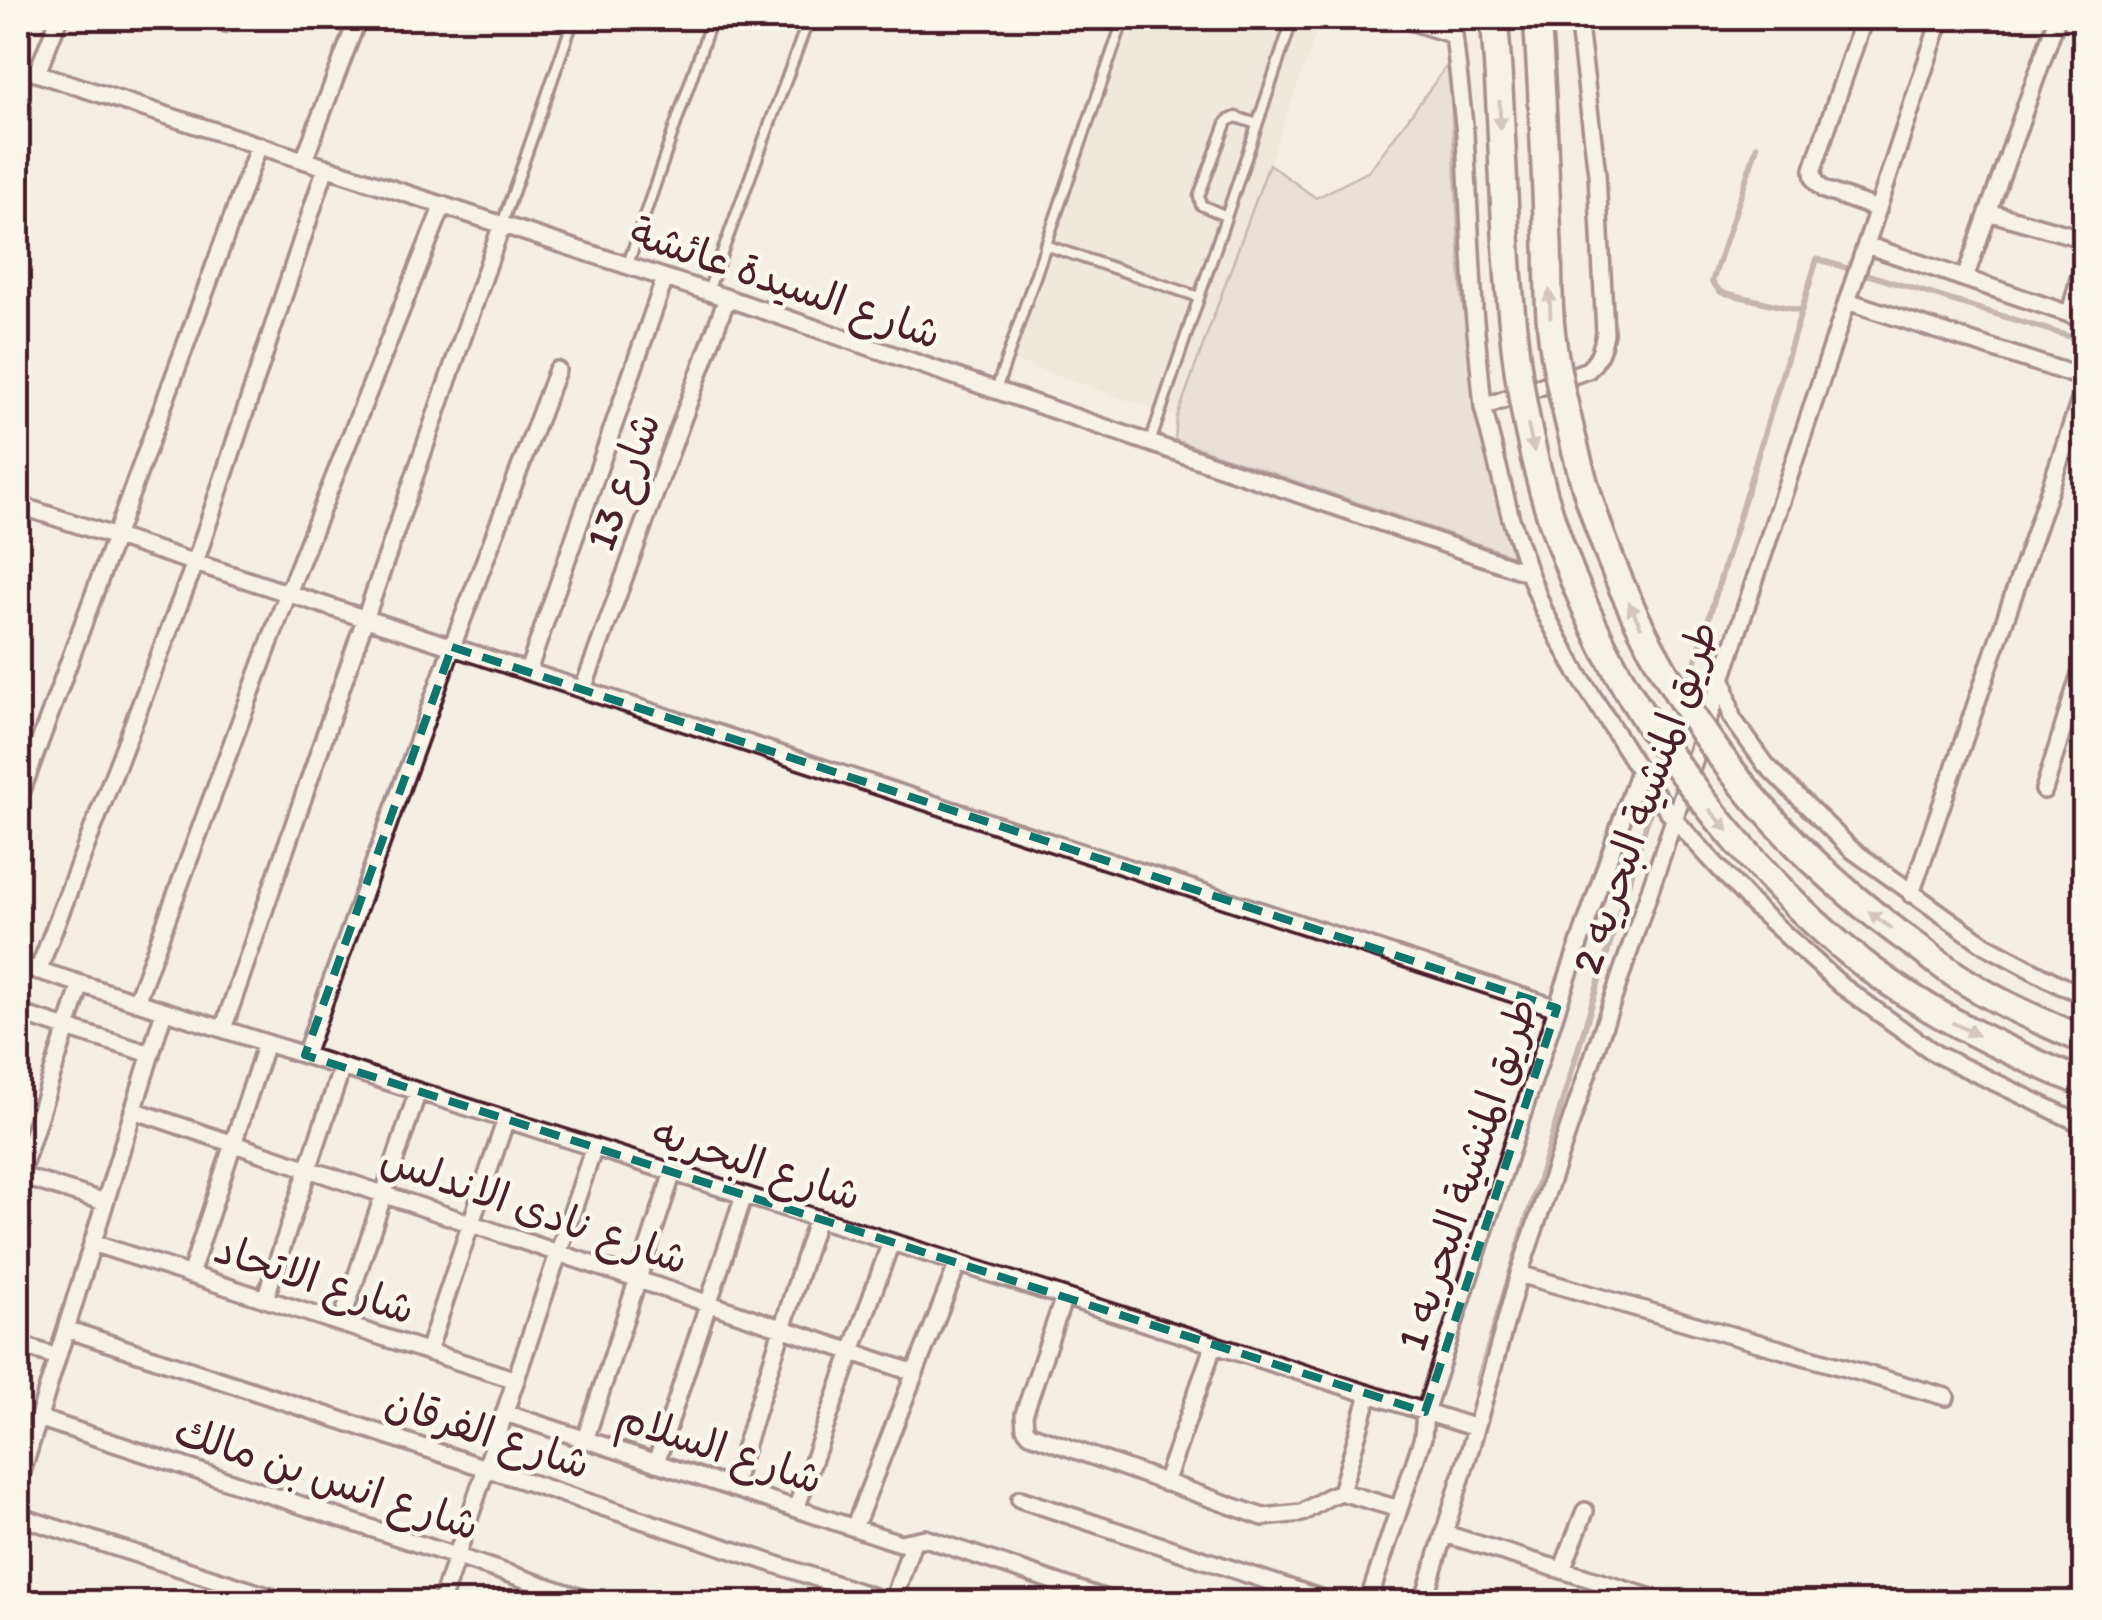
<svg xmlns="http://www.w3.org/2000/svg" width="2102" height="1620" viewBox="0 0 2102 1620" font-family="Itim,'Playpen Sans Arabic',sans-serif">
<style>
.built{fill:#e7dfd6}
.green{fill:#dbd0c9;stroke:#92787a;stroke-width:2.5}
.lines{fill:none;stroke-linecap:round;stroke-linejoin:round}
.stream{stroke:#8d7174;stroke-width:6}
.service-casing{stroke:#4a1f2b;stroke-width:15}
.minor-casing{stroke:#4a1f2b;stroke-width:22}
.service{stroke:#fbf7ec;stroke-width:8}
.minor{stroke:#fbf7ec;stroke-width:15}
.primary-bridge-casing{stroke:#4a1f2b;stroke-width:32;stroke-linecap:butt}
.primary-bridge{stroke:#fbf7ec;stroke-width:25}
.oneway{fill:#ab9695}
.marked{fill:none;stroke:#0f766e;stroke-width:8;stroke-dasharray:20 12;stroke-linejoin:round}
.labels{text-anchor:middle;stroke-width:9;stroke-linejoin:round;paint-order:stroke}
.street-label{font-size:42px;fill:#4a1f2b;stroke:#fbf7ec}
</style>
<rect width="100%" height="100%" fill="#f4eee4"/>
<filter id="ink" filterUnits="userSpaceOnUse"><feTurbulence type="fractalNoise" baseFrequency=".01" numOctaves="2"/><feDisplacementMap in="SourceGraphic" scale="20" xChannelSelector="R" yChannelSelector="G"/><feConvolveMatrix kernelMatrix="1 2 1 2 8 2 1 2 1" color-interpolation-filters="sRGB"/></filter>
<g filter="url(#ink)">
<!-- built -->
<path class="built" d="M1122,18H1275L1317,31L1177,417L1000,356Z"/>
<!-- green -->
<path class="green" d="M1449,63L1462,302L1513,556L1175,440L1177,417L1269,164L1316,198L1369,171Z"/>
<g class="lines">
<!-- stream -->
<path class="stream" d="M1757,146L1712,282L1721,292L1801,311
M1686,693L1817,259L2084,341
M1670,746L1681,710
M1477,1384L1665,762"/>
<defs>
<path id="service" d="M1226,216L1201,205L1199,196L1227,121L1236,117L1257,124
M502,224L574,18
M1045,245L1199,297
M628,264L712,18
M708,291L809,18
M996,390L1124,18
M1150,443L1293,18"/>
<path id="minor" d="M1401,18L1454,35
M1450,18L1454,35L1465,134L1474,310L1483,407L1511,519L1529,573L1544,611L1577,672L1639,770L1674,819L1754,906L1842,986L1936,1054L2084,1125
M1864,18L1813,169C1813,179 1816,184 1824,190L1878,209
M226,23L228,18
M18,67L727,298L1529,573
M37,73L59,18
M304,160L358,18
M1988,212L2084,239
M1866,245L2084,319
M1965,278L2057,18
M1847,301L2084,378
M2070,314L2084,260
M1483,407L1588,370C1599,359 1602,349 1605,333L1597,174L1578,18
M18,505L1557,1008
M528,671L665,278
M1724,682L1732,718L1766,765L1851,849L1985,945L2062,986L2084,994
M583,689L727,298
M2044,790L2084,661
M18,801L259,145
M1911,894L2084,389
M18,964L1476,1428
M38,971L195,563L326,167
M136,1002L288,593L443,205
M18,1013L151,1054
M223,1029L502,224
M305,1055L452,647L557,370
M133,1110L915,1373
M18,1175L105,1202
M18,1182L81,984
M92,1243L516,1380
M1519,1274L1946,1397
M190,1275L266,1043
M1064,1297L1024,1414L1025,1428L1030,1434L1263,1517L1302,1513L1328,1497L1341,1492L1399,1509
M265,1299L342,1067
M341,1323L418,1091
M66,1329L889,1602
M18,1344L57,1357
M428,1351L506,1119
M505,1413L900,1543L925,1538L1115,1602
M38,1418L594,1602
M585,1440L673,1172
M656,1463L744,1195
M1165,1483L1214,1344
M18,1485L164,1011
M732,1488L817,1218
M1341,1492L1369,1394
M1020,1499L1332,1602
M796,1509L891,1242
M18,1516L286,1602
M854,1528L958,1263
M1445,1534L1665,1602
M1562,1570L1585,1511
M18,1598L31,1602
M441,1602L594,1147
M893,1602L913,1541
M1368,1602L1423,1437L1425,1412L1557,1008L1639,770
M1423,1602L1471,1446L1519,1274L1723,676L1941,18"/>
</defs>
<!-- service casing -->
<use href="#service" class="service-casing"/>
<!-- minor casing -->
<use href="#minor" class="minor-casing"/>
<!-- service -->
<use href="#service" class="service"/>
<!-- minor -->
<use href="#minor" class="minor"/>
<defs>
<path id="primary-bridge" d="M1494,18C1506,146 1501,275 1523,402C1539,498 1574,595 1621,679C1654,738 1696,794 1740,845C1780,891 1823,934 1872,970C1937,1018 2009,1053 2084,1083
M1537,18C1543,93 1545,169 1548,245C1549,272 1548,301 1551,328C1555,366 1564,403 1573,440C1623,649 1743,824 1919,948C1935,960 1951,973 1968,983C2005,1006 2045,1023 2084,1040"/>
</defs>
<!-- primary-bridge casing -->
<use href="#primary-bridge" class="primary-bridge-casing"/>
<!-- primary-bridge -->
<use href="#primary-bridge" class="primary-bridge"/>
</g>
<!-- one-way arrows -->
<defs><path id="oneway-solid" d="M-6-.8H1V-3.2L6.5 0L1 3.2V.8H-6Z" transform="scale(2.5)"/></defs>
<g class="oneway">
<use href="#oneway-solid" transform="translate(1500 115) rotate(88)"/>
<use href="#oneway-solid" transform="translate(1550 304) rotate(-92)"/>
<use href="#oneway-solid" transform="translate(1531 438) rotate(77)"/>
<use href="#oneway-solid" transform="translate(1635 615) rotate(-116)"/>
<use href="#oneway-solid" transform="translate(1719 820) rotate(49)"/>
<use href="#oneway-solid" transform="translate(1880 920) rotate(-143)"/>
<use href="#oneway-solid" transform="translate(1965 1029) rotate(27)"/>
</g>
</g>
<!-- marked area -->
<path d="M0 0H2102V1620H0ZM452,647L1557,1008L1425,1412L305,1055Z" fill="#f4eee4" fill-opacity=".55" fill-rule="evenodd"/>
<path class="marked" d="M452,647L1557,1008L1425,1412L305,1055Z"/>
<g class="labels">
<!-- street labels -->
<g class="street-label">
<text transform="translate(786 282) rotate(19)" y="15">شارع السيدة عائشة</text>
<text transform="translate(622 481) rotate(-70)" y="15">شارع 13</text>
<text transform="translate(1644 797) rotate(-71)" y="15">طريق المنشية البحريه 2</text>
<text transform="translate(757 1163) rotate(18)" y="15">شارع البحريه</text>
<text transform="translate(1466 1174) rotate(-72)" y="15">طريق المنشية البحريه 1</text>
<text transform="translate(535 1208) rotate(19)" y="15">شارع نادى الاندلس</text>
<text transform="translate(315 1278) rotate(18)" y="15">شارع الاتحاد</text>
<text transform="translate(488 1432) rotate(18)" y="15">شارع الفرقان</text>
<text transform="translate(720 1447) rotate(18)" y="15">شارع السلام</text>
<text transform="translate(327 1477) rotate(18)" y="15">شارع انس بن مالك</text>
</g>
</g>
<!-- margin -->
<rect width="2102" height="1620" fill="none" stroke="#fbf7ec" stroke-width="60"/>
<rect x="30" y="30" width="2042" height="1560" fill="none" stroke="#4a1f2b" stroke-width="4" filter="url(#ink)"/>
</svg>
